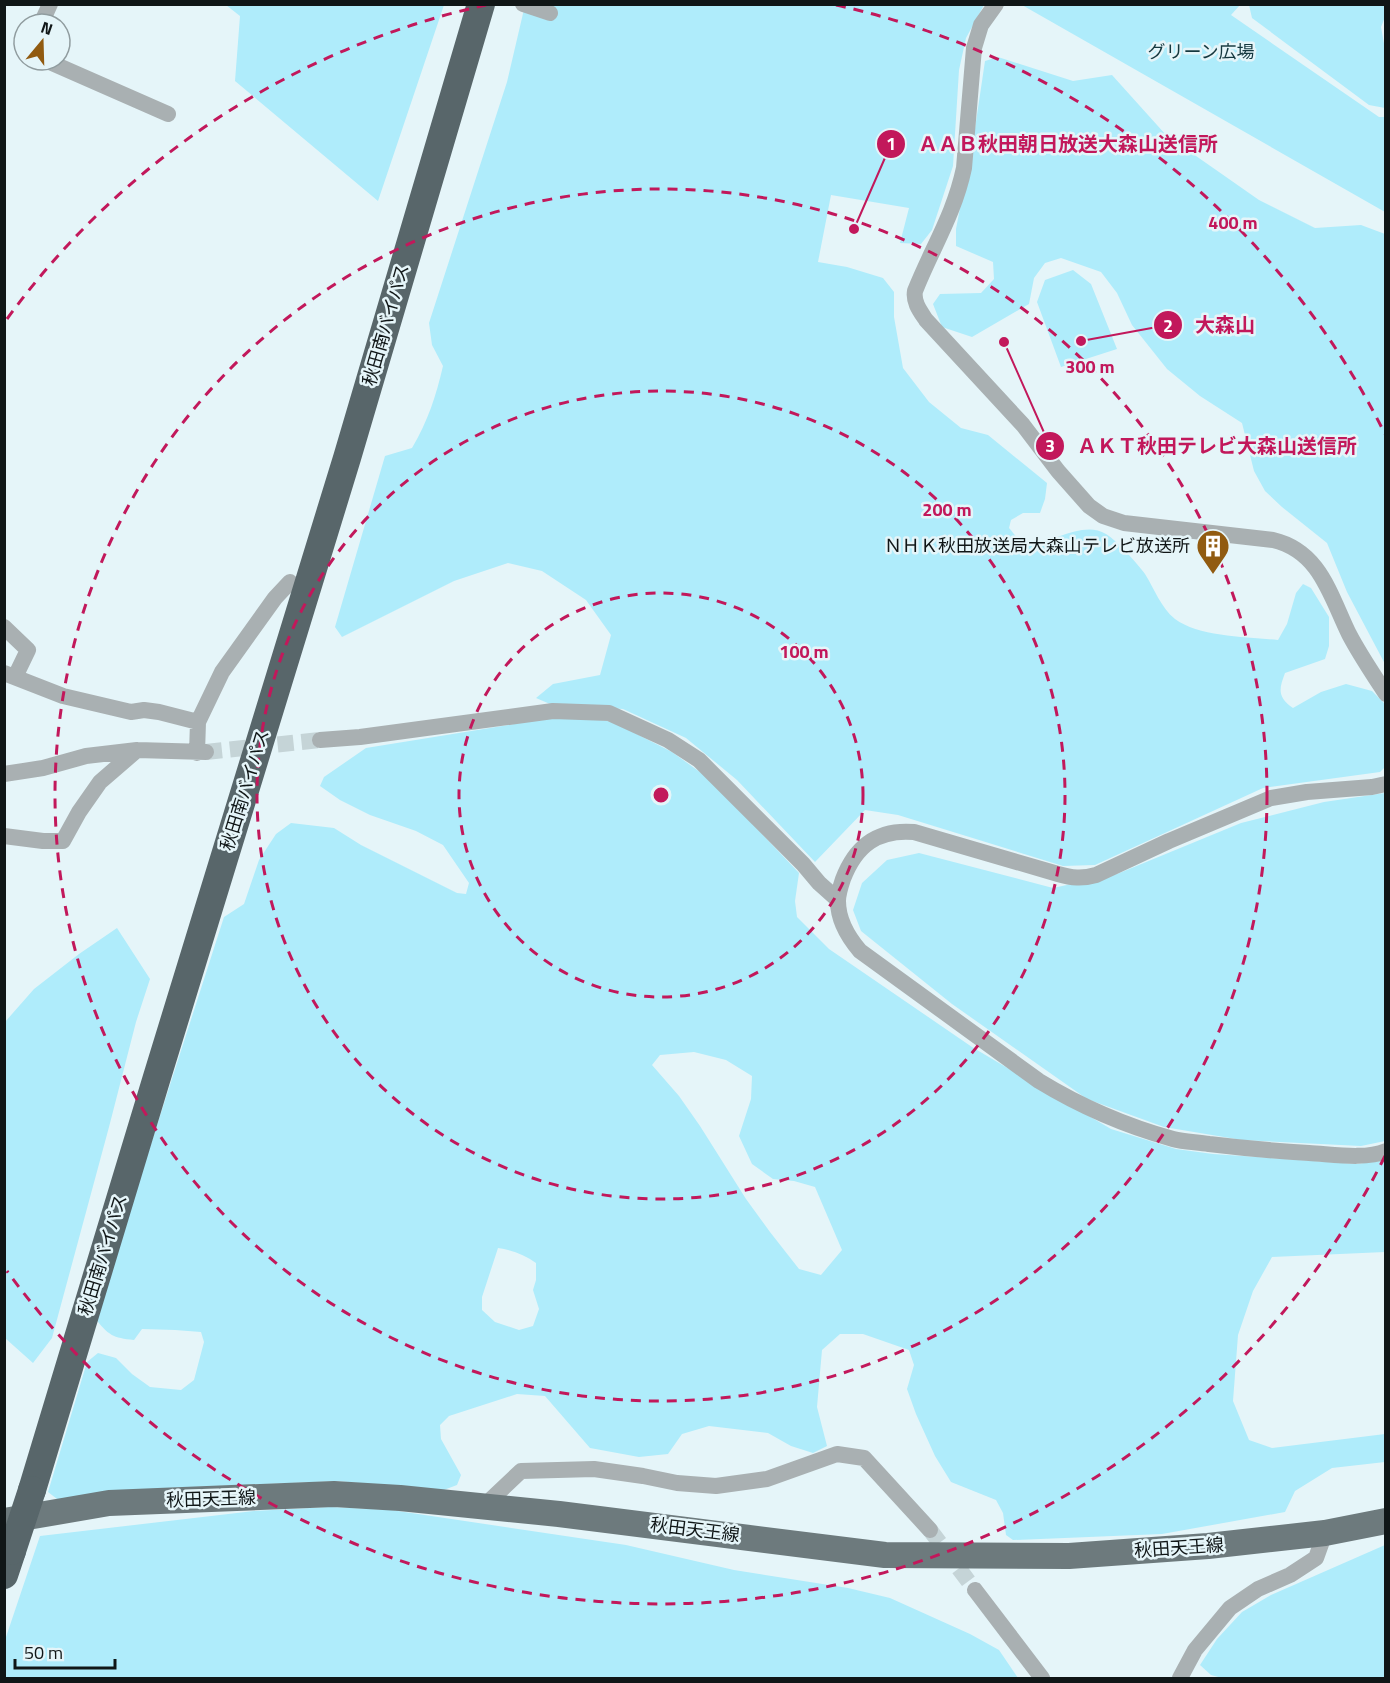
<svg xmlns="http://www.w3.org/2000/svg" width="1390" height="1683" viewBox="0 0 1390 1683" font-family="'Titillium Web','Noto Sans JP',sans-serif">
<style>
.green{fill:#afecfb;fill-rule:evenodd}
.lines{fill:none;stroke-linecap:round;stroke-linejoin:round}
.street-tunnel{stroke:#c5d4d7;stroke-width:16;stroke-dasharray:16 8;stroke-linecap:butt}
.street{stroke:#a9b0b2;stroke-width:16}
.primary{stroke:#6d7a7d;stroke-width:26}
.highway{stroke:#58666a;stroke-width:28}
.highway-bridge{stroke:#58666a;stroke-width:28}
.ring{fill:none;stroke:#c2185b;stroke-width:3;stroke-dasharray:10 8}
.labels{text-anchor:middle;stroke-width:5;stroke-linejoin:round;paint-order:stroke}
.park-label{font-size:18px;fill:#15383f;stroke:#e5f5f9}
.street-label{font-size:18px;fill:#101617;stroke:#e5f5f9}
.poi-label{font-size:18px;fill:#101617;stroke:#e5f5f9;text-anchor:end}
.centre{fill:#c2185b;stroke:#e5f5f9;stroke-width:3}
.ring-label{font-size:18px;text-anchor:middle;font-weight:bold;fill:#c2185b;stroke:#e5f5f9;stroke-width:5;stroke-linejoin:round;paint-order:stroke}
.leader{fill:none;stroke:#c2185b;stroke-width:2}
.callout-dot{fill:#c2185b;stroke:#e5f5f9;stroke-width:2}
.mark-label{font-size:18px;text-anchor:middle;font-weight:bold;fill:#fff}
.callout-label{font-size:20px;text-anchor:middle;font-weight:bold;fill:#c2185b;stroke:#e5f5f9;stroke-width:5;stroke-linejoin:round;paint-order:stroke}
</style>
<rect width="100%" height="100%" fill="#e5f5f9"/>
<!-- green -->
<path class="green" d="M226,5H444L378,201L235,81L240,16Z
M525,5H984L966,38L959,70L953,166L932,230L921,244L900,243L909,208L831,195L818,262L847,267L883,278L894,292V317L903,368L929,402L961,428L988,435L1047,483L1045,499L1040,513H1023L1011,520L1009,528C1012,531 1015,536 1018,538C1041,555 1078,517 1106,534C1115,539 1139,565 1145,574C1154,588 1161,608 1175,619C1199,637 1248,637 1278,640L1287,624L1296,593L1303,584L1311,588L1329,617V646L1325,659L1285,673C1279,689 1277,697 1293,708L1321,692L1346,684L1372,691L1385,704V767L1380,772L1263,788L1095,865L1063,866L898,815L865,810L815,862L737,780L686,738L623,709L550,704L536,698L553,684L600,675L611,635L586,600L542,571L508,563L454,581L342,637L335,627L385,456L412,448C428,421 436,396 443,366L432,345L429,323L507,82Z
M1022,5H1240L1231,15L1379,117H1385V212Z
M1249,5H1385V17L1381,27L1385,49V108L1369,105L1252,18Z
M998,57L1073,81L1112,75L1166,135L1259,200L1315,228L1361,225L1385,234V664L1347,592L1327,543L1282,507L1265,491L1254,471L1242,423L1200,396L1167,369L1132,325L1117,293L1101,272L1061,258L1045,263L1034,278L1029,304L972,337L942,327L933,304L940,294L981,293L994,279L993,262L956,246V229L974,135L985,61Z
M1073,270L1091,284L1117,349L1061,367L1037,302L1045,280Z
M570,715L613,722L672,752L711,780L799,873L795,901L797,917L829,949L972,1047L1111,1129L1176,1149L1213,1154L1357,1164L1385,1160V1252L1272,1257L1253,1291L1238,1335L1233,1401L1249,1440L1272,1448L1385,1434V1462L1332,1468L1295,1491L1285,1512L1162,1534L1013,1540L1006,1535L1003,1513L996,1500L951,1482L935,1456L916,1414L907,1389L914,1365L909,1350L863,1334H840L822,1350L817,1407L827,1446L813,1453L791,1446L768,1433L709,1426L682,1434L668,1454L639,1457L590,1448L545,1396L517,1394L449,1416L440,1425L441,1439L461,1475L457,1485L441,1491L338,1481L169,1488L61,1502L48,1492L87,1362L98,1353L116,1358L132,1374L150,1387L181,1390L194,1380L204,1342L201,1332L175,1330L142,1329L134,1340C113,1338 108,1335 95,1318L224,917L244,904L259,860L276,834L291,823L334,828L361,845L457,893L466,894L469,883L443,845L416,831L370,815L340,800L320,786L324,777L366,748ZM694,1052L726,1060L752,1076L751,1099L739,1136L752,1164L773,1179L794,1181L815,1187L842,1250L821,1275L799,1269L770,1232L746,1199L700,1126L679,1096L652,1065L660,1055ZM498,1248C512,1250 525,1255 536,1263V1280L533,1290L539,1309L533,1326L519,1330L495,1322L482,1310V1297Z
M1385,793V1141L1361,1146L1242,1140L1164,1127L1087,1099L952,1004L861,931L853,910L862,883L887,860L919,853L1053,888L1117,874L1241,823L1324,802Z
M117,928L150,979L136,1022L109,1127L52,1338L33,1363L5,1338V1022L34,989L79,954Z
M330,1507L391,1510L626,1545L734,1570L848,1588L890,1598L970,1634L999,1650L1018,1678H5V1640L40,1536L254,1511Z
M1385,1545V1678H1222L1211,1675L1200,1665L1217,1639L1242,1612L1271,1595Z"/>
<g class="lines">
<!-- street-tunnel -->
<path class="street-tunnel" d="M206,752L320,740
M930,1530L975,1590"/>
<!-- street -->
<path class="street" d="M523,4L550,13
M996,4L981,25L974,48L964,168C954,215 932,248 915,291C913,302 920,311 926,320L1023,425L1058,471L1089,506L1103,516L1124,523L1273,540C1320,551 1330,595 1349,634C1360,655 1373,674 1386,694
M41,24L50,4
M45,60L168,114
M4,627L28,650L15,677
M4,673L63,696L131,712L144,710L159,712L198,722
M320,740L360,737L553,711L609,713L668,740L699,760L803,864L819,883L838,900
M197,753L198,722L222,672L275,598L290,582
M4,774L43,768L86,756L137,750L206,752
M1386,784L1372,787L1307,792L1271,798L1169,841L1096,875C1082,879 1072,878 1058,874L914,832C878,829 856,845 843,879C841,885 838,894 838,901C838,920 848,937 860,951L1039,1081C1080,1106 1126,1126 1173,1139C1184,1142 1197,1142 1209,1144C1242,1148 1275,1151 1309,1153C1331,1154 1365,1160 1386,1151
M4,836L43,841H63L79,812L100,782L137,750
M485,1505L521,1471L594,1469L643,1476L677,1483L716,1486L767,1479L837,1454L864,1458L930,1530
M975,1590L1042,1678
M1180,1678L1195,1650L1230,1608L1258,1589L1290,1575L1316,1558L1325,1533"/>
<!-- primary -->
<path class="primary" d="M4,1521L109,1503L334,1494L400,1498L559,1514L885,1555L1069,1556L1208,1546L1325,1533L1386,1521"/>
<!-- highway -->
<path class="highway" d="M32,1490L157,1077L347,458L481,4
M4,1575L12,1551"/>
<!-- highway-bridge -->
<path class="highway-bridge" d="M12,1551L32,1490"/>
</g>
<!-- distance rings -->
<g class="ring">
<circle cx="661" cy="795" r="202"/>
<circle cx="661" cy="795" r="404"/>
<circle cx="661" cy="795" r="606"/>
<path d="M1385 1156A809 809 0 0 1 7 1271M7 319A809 809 0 0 1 486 5M836 5A809 809 0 0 1 1385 434"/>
</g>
<!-- icons -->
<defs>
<symbol id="building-pin" viewBox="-11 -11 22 30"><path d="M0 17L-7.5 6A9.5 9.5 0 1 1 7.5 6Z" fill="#915b11" stroke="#e5f5f9"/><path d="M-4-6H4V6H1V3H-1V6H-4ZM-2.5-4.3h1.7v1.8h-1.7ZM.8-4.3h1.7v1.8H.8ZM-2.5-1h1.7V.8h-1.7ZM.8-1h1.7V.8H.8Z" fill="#fff"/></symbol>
</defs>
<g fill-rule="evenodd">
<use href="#building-pin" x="1194" y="527" width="38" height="52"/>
</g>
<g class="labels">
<!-- park labels -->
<g class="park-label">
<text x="1201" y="58">グリーン広場</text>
</g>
<!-- street labels -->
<g class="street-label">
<text transform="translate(386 325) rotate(-74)" y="6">秋田南バイパス</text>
<text transform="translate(245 790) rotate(-73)" y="6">秋田南バイパス</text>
<text transform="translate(103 1255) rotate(-73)" y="6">秋田南バイパス</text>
<text transform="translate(211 1499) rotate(-2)" y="6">秋田天王線</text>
<text transform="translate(695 1530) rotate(7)" y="6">秋田天王線</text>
<text transform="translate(1179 1548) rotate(-4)" y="6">秋田天王線</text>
</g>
<!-- poi labels -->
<g class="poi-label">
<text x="1190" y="552">ＮＨＫ秋田放送局大森山テレビ放送所</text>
</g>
</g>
<circle cx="661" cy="795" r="9" class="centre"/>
<g class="ring-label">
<text x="1233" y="229">400 m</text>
<text x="1090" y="373">300 m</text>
<text x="947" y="516">200 m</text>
<text x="804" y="658">100 m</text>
</g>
<!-- callouts -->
<path class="leader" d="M854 229L891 144M1081 341L1168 325M1004 342L1050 446"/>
<g class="callout-dot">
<circle cx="854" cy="229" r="6"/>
<circle cx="1081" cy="341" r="6"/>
<circle cx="1004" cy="342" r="6"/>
<circle cx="891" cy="144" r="15"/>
<circle cx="1168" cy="325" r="15"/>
<circle cx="1050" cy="446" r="15"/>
</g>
<g class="mark-label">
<text x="891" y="150">1</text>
<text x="1168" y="332">2</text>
<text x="1050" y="452">3</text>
</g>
<g class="callout-label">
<text x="1068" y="151">ＡＡＢ秋田朝日放送大森山送信所</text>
<text x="1225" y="332">大森山</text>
<text x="1217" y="453">ＡＫＴ秋田テレビ大森山送信所</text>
</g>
<!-- border -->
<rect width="1390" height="1683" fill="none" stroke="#101617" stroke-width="12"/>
<!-- north arrow -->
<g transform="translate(42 42) rotate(19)"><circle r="28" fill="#e5f5f9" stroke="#909c9f" stroke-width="1.5"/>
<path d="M0-4.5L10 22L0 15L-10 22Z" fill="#915b11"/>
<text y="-9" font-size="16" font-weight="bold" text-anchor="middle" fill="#101617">N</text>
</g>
<!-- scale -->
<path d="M15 1659v9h100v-9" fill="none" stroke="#101617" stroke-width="3"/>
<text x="24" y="1659" font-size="18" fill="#101617" stroke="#e5f5f9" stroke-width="4.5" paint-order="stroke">50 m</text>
</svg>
